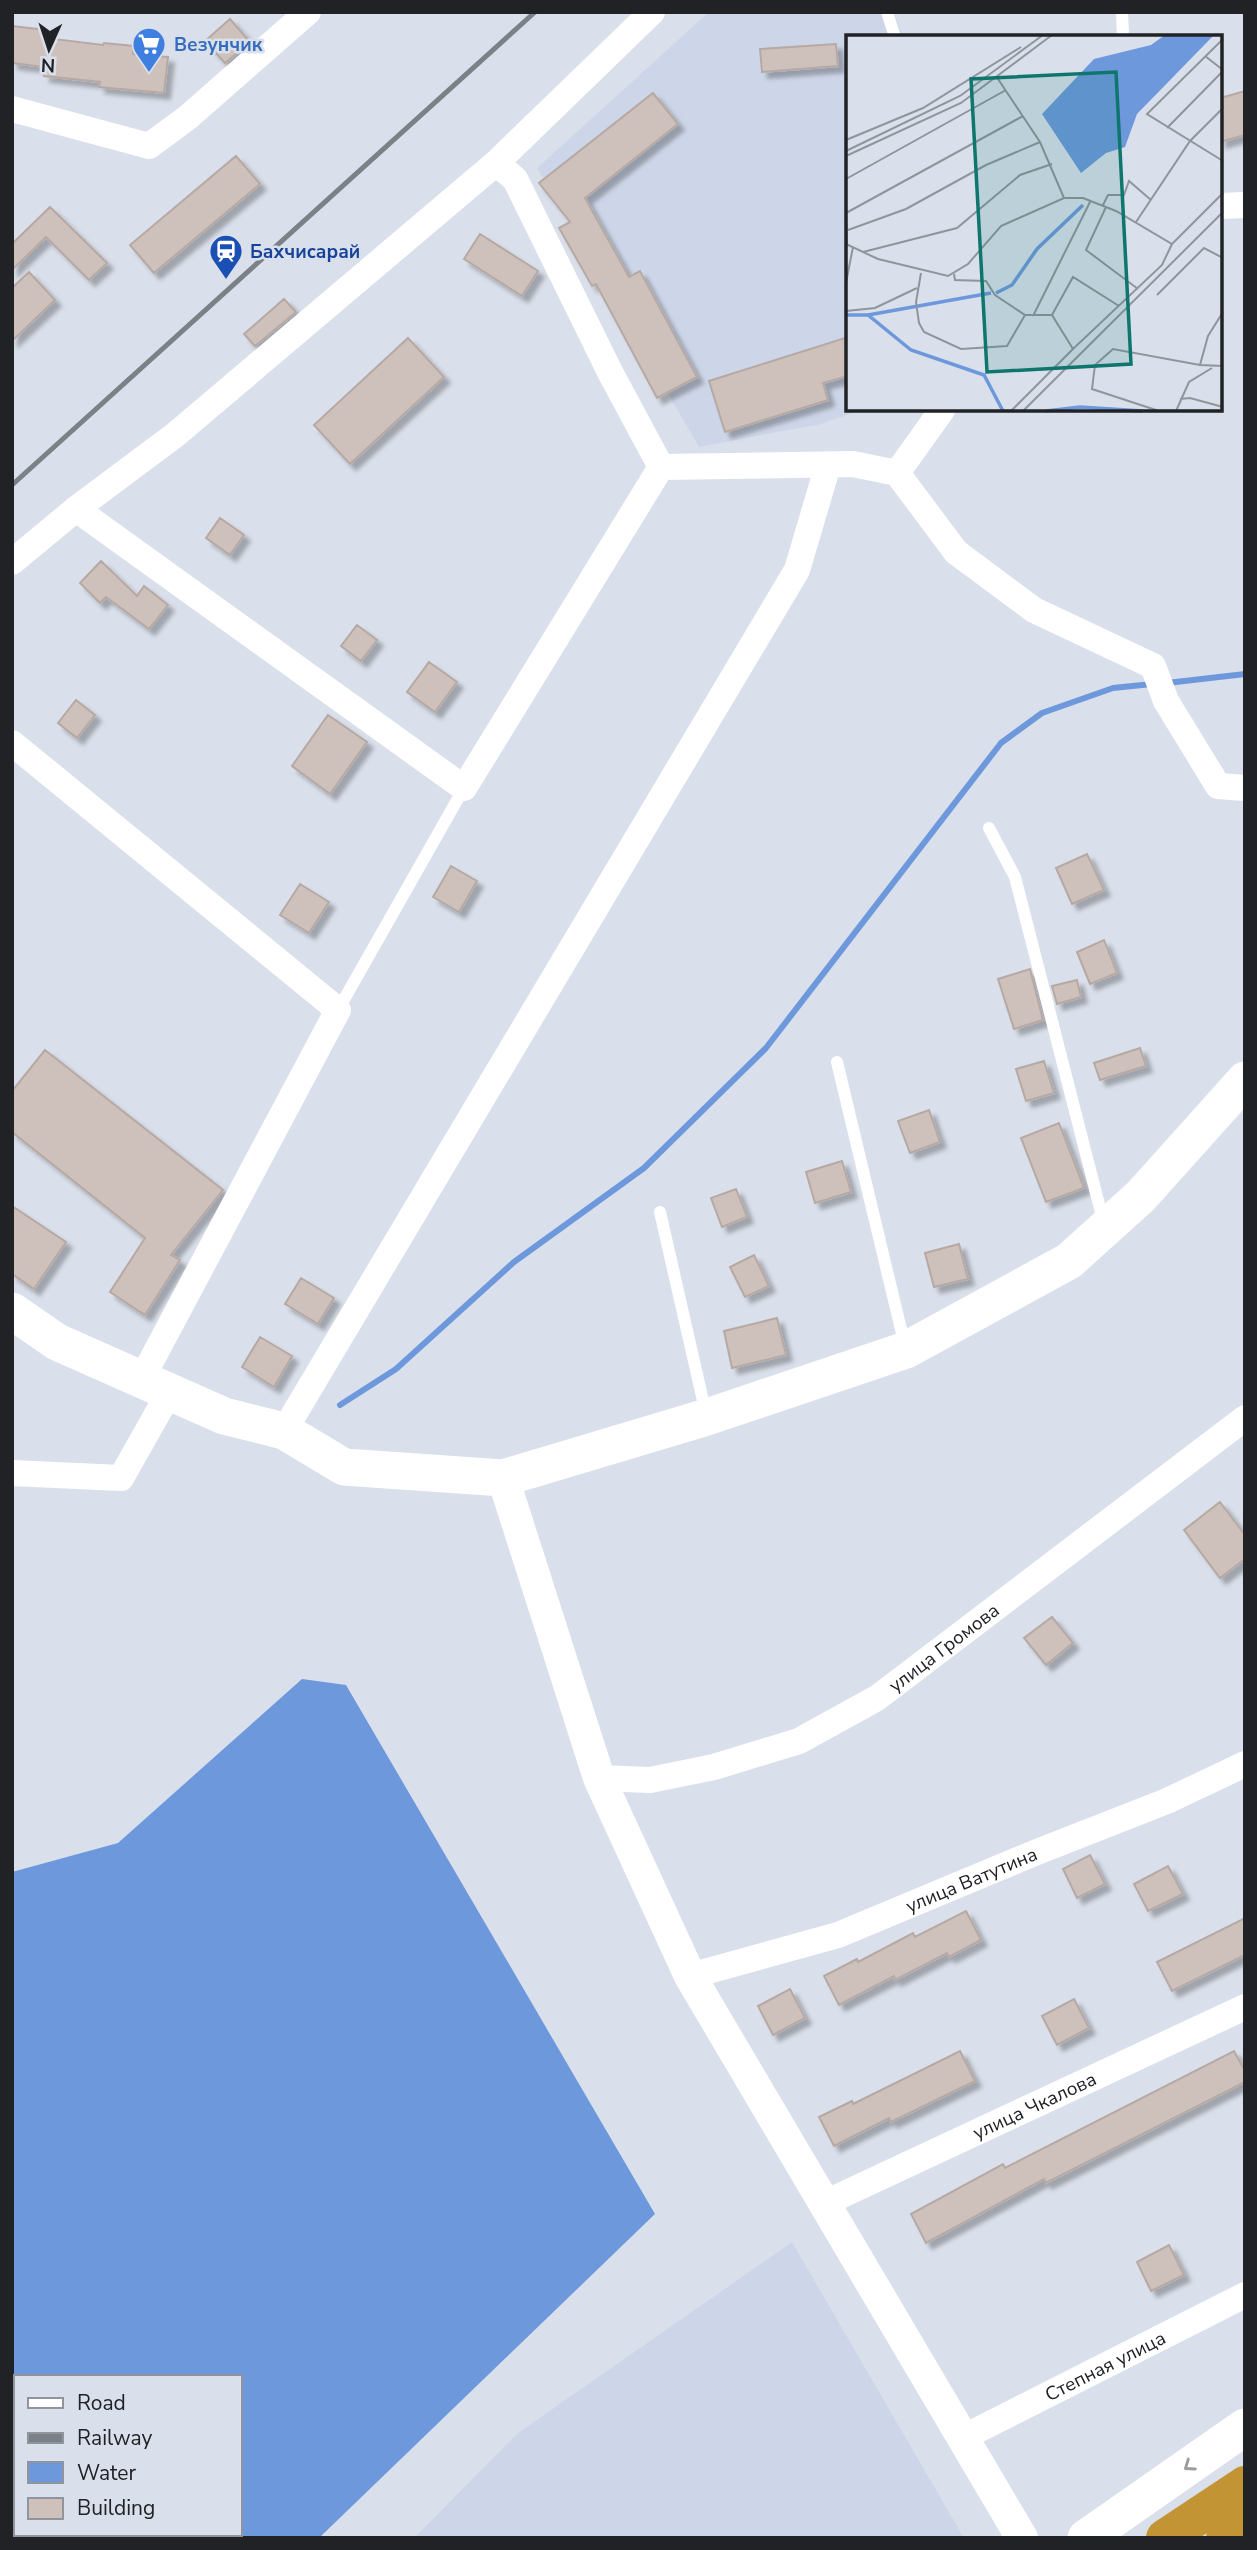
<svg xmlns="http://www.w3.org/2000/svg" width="1257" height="2550" viewBox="0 0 1257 2550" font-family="'Nunito Sans',sans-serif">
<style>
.built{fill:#cdd6e8}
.water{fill:#6e98dc;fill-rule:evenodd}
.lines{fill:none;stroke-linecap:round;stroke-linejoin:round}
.stream{stroke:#6e98dc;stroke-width:6}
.building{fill:#cec1bc;stroke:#b6a9a4;stroke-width:2;filter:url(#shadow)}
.service{stroke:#fff;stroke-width:12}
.minor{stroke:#fff;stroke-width:26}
.tertiary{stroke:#fff;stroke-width:32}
.secondary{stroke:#fff;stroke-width:37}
.trunk{stroke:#c39434;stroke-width:38}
.rail{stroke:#7c8087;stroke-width:5}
.oneway{stroke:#9b9c9d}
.labels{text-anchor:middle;stroke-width:5;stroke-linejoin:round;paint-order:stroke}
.shop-label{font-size:19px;font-weight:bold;fill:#366cbe;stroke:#dae0eb;text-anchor:start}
.transit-label{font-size:19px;font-weight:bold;fill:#164399;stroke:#dae0eb;text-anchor:start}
.street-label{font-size:19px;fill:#202226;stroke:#dae0eb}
.inset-river{fill:none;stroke:#6e98dc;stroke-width:3.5}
.inset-road{fill:none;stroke:#90949c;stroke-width:2}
.view{fill:#0f766e;fill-opacity:0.15;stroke:#0f766e;stroke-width:3.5}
.inset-edge{fill:none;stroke:#202226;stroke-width:3.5}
</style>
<defs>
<filter id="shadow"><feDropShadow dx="6" dy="6" stdDeviation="2" flood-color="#0004"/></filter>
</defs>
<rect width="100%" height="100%" fill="#dae0eb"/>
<!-- built -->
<path class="built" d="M709,12H894L903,37H848V410H861L821,424L699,447L537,168Z
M792,2242L964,2538H414L518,2433Z"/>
<!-- water -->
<path class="water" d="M302,1679L346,1685L655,2214L319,2538H12V1872L118,1843ZM16,2377H240V2534H16Z"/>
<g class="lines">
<!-- stream -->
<path class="stream" d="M1167,683L1245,674
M340,1405L396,1369L514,1262L644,1168L766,1048L1001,743L1042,713L1113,688L1152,684"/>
</g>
<!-- building -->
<path class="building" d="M230,19L250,42L225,63L205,41Z
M12,26L46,30L45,38L103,45L104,43L134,46L133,54L168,57L164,93L99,87L100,82L44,76L45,67L12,63Z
M836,44L838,66L762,72L760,49Z
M1245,91V135L1220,142V98Z
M653,93L678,124L585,198L629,277L640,271L697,377L657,398L596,284L592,286L559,228L570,222L539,183Z
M236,156L260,184L154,273L130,245Z
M50,207L107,263L89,280L46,237L12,270V244Z
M480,234L538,271L522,296L464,259Z
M29,272L55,300L12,341V288Z
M284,299L296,312L255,346L244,334Z
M848,337V376L823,383L828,400L725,432L709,381Z
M408,338L444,377L350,464L314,425Z
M220,518L244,535L230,555L206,538Z
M101,561L137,596L144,586L168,605L149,629L106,597L100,603L80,583Z
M357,625L377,640L361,661L341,646Z
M429,662L457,682L435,712L407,692Z
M76,700L95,715L77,738L58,723Z
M328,715L367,742L330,794L292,766Z
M1087,854L1104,890L1072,904L1056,868Z
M451,866L477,881L459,912L433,897Z
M300,884L329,902L309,933L280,915Z
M1104,940L1117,973L1090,984L1077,952Z
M1030,969L1043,1020L1014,1029L998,979Z
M1077,980L1081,997L1057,1004L1052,986Z
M1140,1048L1146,1066L1100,1080L1094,1063Z
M45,1050L223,1190L171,1255L180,1260L145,1315L110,1292L145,1238L12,1132V1091Z
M1044,1061L1054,1093L1026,1101L1016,1069Z
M929,1110L940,1142L910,1153L898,1121Z
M1059,1123L1084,1188L1046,1202L1021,1138Z
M842,1161L851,1192L815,1203L806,1172Z
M736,1189L747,1217L722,1227L711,1198Z
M12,1206L66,1242L34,1289L12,1274Z
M959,1244L968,1279L934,1287L925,1253Z
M754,1255L769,1286L745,1297L730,1267Z
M301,1278L334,1298L318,1324L285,1304Z
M777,1318L786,1355L732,1368L724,1331Z
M260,1337L292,1356L274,1387L242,1367Z
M1220,1502L1245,1535V1559L1220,1578L1184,1530Z
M1052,1617L1073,1643L1046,1665L1024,1638Z
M1090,1855L1105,1884L1077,1898L1063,1869Z
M1168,1866L1183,1894L1148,1911L1134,1884Z
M966,1911L981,1940L949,1957L947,1953L895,1980L894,1976L839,2005L824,1976L857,1959L858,1962L913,1933L915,1937Z
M1245,1918V1955L1172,1991L1157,1962Z
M790,1989L805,2018L773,2035L758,2006Z
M1074,1999L1089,2028L1057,2045L1042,2016Z
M960,2051L975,2081L891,2122L889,2118L834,2146L819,2117L852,2101L853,2104Z
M1234,2051L1245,2071V2082L1046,2183L1044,2179L926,2243L911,2214L1003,2164L1005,2168Z
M1169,2245L1184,2275L1151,2291L1137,2262Z"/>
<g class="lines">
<!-- service -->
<path class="service" d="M887,12L895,37
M1122,12L1123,37
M989,828L1015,877L1104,1224
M338,1010L464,788
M837,1062L905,1346
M660,1212L706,1414"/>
<!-- minor -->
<g class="minor">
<path d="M12,109L149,146L187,118L308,12"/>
<path d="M496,163L652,12"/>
<path d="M1220,206L1245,205"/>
<path d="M897,473L942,410"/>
<path d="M76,509L464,788L661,467L853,464L897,473L956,552L1034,610L1153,666L1166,701L1218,786L1245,788"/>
<path d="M12,562L76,509L175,435L496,163L515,179L610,372L661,467"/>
<path d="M12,743L338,1010L141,1380"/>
<path d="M284,1431L797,570L828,465"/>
<path d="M12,1473L121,1478L169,1393"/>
<path id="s1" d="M599,1778L650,1780L714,1767L799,1741L877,1698L1245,1418"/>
<path id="s2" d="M690,1976L838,1935L1037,1852L1167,1801L1245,1764"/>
<path id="s3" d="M825,2203L1245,2007"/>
<path id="s4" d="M964,2437L1245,2295"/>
</g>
<!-- tertiary -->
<path class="tertiary" d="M503,1478L599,1778L690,1976L1022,2538"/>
<!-- secondary -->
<path class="secondary" d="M12,1311L57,1342L224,1416L284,1431L344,1467L503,1478L707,1417L906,1350L1069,1261L1141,1196L1245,1080
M1086,2538L1245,2427"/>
<!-- trunk -->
<path class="trunk" d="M1165,2538L1245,2485
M1225,2538L1245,2525"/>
<!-- rail -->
<path class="rail" d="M12,485L535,12"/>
</g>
<!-- one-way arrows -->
<defs><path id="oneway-chevron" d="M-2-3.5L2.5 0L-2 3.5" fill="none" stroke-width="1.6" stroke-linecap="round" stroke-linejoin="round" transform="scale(1.75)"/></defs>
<use class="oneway" href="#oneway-chevron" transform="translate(1189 2466) rotate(145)"/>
<!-- icons -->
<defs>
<symbol id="supermarket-pin" viewBox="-11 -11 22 30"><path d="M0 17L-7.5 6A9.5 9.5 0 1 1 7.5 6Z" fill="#3f7fe0" stroke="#dae0eb"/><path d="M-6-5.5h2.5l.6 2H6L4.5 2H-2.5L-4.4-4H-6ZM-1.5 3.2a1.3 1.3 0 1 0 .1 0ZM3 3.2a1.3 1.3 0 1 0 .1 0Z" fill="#fff"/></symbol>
<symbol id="station-pin" viewBox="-11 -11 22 30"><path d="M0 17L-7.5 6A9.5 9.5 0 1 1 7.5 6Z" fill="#1a4fb4" stroke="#dae0eb"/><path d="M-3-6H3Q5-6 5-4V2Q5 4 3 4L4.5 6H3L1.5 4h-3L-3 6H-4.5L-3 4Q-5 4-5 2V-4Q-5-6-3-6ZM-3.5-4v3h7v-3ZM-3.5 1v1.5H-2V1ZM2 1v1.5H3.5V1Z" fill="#fff"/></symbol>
</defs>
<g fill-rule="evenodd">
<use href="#supermarket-pin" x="130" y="25" width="38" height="52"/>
<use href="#station-pin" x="207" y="232" width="38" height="52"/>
</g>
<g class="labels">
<!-- shop labels -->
<g class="shop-label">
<text x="174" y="51">Везунчик</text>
</g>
<!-- transit labels -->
<g class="transit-label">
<text x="250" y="258">Бахчисарай</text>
</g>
<!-- street labels -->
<g class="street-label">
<text dy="7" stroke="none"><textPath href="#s1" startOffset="378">улица Громова</textPath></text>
<text dy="7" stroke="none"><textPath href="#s2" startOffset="298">улица Ватутина</textPath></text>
<text dy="7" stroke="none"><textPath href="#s3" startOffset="231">улица Чкалова</textPath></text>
<text dy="7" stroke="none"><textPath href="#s4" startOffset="158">Степная улица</textPath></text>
</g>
</g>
<!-- overview -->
<g transform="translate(846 35)">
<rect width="376" height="376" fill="#dae0eb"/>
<path d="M319,0H368L291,79L279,112L260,118L235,138L196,79L248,24L305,10Z" fill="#6e98dc"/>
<path class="inset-river" d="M150,258L166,250L191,214L237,170M0,280H22L65,315L138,340L157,376M22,280L145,258M200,376L234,372L297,376"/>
<path class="inset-road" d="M377,4L301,79L377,126M359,21L377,35M150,41L194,107L218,163M321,93L377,36M0,105L77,73L175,12M0,116L114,61L197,0M0,121L115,68L206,0M0,144L160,55M257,170L262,160H278L283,146L305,165M260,172L240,215L292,254M0,178L177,81M0,181L1,209M290,187L344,106L377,73M2,195L60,174L140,130L194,107M0,209L32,224L102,241L122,229L155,191L218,163H237L270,176L326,209L377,158M17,217L111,193L174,140L206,129M75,238L70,267L73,288L78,297L115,314L161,311L179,280M108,239L109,245L140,246L149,260L179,280H206L227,242L273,271M0,248L7,212M311,260L358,213L377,223M0,276L29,273L71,253M377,277L362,301L354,330L377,331M206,280L227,314L316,230L326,209M187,281L244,167M334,364L344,363L377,372M165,376L227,314M177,376L377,177M313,376L246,354L249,330L267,314L354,330M330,376L343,347L366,333"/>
<path class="view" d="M270,37L285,329L141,337L125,44Z"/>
<rect width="376" height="376" class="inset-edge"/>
</g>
<!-- border -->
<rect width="1257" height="2550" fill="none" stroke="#202226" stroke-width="28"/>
<!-- legend -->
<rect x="14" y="2375" width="228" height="161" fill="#dae0eb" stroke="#90949c" stroke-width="2"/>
<rect x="28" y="2398" width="35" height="10" fill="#ffffff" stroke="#90949c" stroke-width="2"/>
<text x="77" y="2410" font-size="21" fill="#202226">Road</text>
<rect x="28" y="2433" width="35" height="10" fill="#7c8087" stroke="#90949c" stroke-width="2"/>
<text x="77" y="2445" font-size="21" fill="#202226">Railway</text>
<rect x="28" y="2462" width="35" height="21" fill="#6e98dc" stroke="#90949c" stroke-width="2"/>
<text x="77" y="2480" font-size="21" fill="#202226">Water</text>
<rect x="28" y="2498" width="35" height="21" fill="#cec1bc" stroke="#90949c" stroke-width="2"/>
<text x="77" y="2515" font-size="21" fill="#202226">Building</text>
<!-- north arrow -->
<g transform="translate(49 49) rotate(183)" stroke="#dae0eb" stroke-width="5" paint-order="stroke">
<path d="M0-5L12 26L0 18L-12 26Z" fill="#202226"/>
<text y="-10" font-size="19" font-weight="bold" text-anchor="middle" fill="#202226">N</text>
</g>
</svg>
